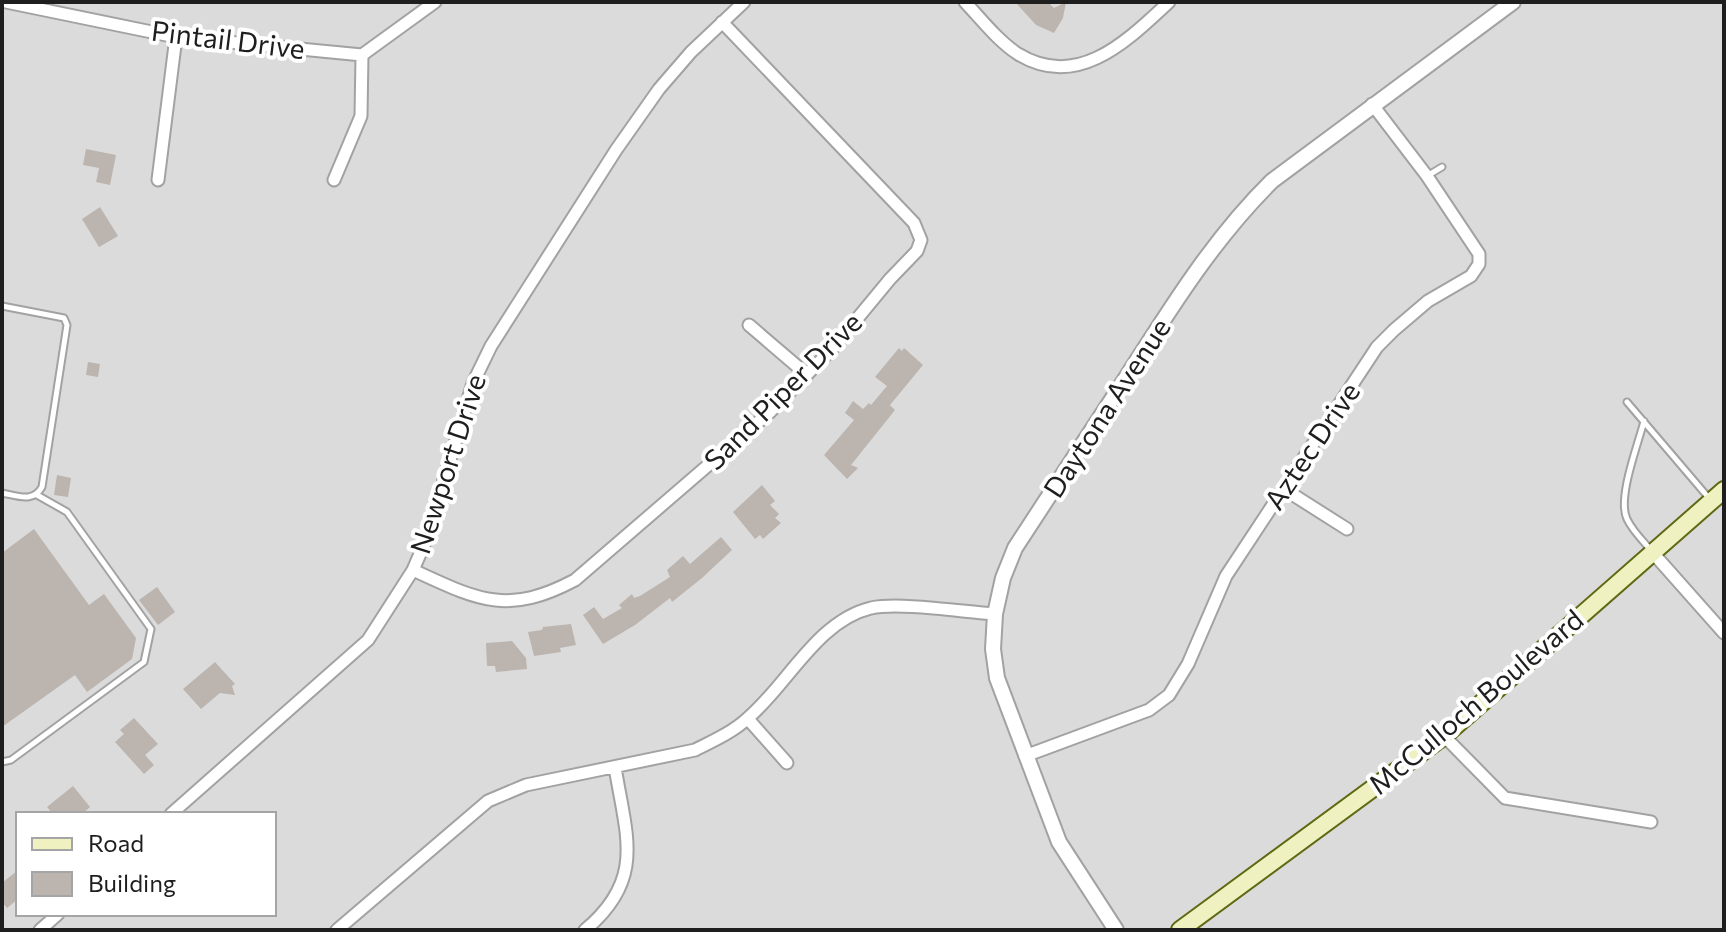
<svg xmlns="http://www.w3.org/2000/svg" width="1726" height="932" viewBox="0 0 1726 932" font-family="Commissioner,sans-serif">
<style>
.residential{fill:#dcdbdb;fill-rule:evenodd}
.building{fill:#bbb4af}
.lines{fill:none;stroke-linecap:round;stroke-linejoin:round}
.service-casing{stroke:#a2a2a2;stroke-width:9}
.minor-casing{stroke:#a2a2a2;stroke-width:15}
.tertiary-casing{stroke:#a2a2a2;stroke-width:18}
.secondary-casing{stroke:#5f6912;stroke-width:20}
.service{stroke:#fff;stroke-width:5}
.minor{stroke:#fff;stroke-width:11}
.tertiary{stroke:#fff;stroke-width:14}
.secondary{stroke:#eff2c0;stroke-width:16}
.labels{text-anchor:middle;stroke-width:8;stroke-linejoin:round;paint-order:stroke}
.street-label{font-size:28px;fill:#1e1e1e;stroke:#fff}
</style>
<rect width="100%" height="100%" fill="#eeebe6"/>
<!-- residential -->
<path class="residential" d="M2,2H1724V930H2ZM18,814H274V914H18Z"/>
<!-- building -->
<path class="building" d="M1015,2H1048L1054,8L1066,2L1063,18L1054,33L1036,25Z
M86,149L116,155L110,185L96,182L99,168L83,165Z
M100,207L118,236L99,247L82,219Z
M899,348L902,351L904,348L923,365L890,405L895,410L851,465L858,468L847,479L824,455L854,420L845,413L853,401L863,409L869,403L871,405L887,386L875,377Z
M88,362L100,364L98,377L86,375Z
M57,475L71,478L68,497L54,495Z
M762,485L775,501L770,505L779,514L775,518L781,523L763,539L760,535L755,539L733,512Z
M34,529L89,605L104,594L136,638L132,659L87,692L75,675L2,727V553Z
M721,537L732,550L702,578L672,602L670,598L635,625L603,644L583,615L594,607L603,619L622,608L619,605L632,594L634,598L640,596L670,577L667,570L683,556L690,564Z
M157,587L175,612L158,625L139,600Z
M571,624L576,645L560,648L561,652L534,656L528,632L542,630L543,627Z
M512,641L526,658L527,669L496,672L495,666H487L486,643Z
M215,662L235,684L232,686L235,695L220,693L201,709L183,689Z
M134,718L158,744L145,755L154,765L144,774L115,742L124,734L120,730Z
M73,786L90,807L82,814H53L47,807Z
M18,870V899L7,908L2,902V883Z"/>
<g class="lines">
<defs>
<path id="service" d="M1427,176L1442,167
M2,306L64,318L67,325L42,487C33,503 18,496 2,493
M1627,402L1708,497
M1644,421C1638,445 1617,498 1627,519C1632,530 1642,540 1650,549
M2,762L11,760L144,662L151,629L67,512L37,495"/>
<path id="minor" d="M6,2L176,37L362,55L435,2
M965,2C981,19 998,41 1018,54C1078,91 1128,40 1169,2
M158,180L176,37
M334,180L361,116L362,55
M749,325L805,373
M1284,489L1347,529
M1653,553L1724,633
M413,570C478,600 507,616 575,580L771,411L833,348L890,279L917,251L921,240L914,223L722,22
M748,719L787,763
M1444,736L1505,798L1651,822
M1025,756L1149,710L1169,695L1188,664L1226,576L1377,347L1394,330L1428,301L1471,276L1479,264V254L1427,176L1372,104
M171,814L368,640L413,570L426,540L473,383L491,346L616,150L659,89L691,52L744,2
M40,930L58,914
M337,930L488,801L526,785L695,750C713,741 733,732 748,718C788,684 817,621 871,608C900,602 963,612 995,614
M585,930C646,879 626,836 615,767"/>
<path id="tertiary" d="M1116,930L1059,842L997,678L993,649L995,614L1003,578L1015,548C1052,491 1089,435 1126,378C1170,309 1214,238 1272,181L1513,2"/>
<path id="secondary" d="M1180,930L1444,736L1724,490"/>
</defs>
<!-- service casing -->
<use href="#service" class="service-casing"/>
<!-- minor casing -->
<use href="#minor" class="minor-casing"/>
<!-- tertiary casing -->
<use href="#tertiary" class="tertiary-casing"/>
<!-- secondary casing -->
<use href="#secondary" class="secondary-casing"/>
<!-- service -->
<use href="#service" class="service"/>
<!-- minor -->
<use href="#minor" class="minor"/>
<!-- tertiary -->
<use href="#tertiary" class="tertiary"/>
<!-- secondary -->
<use href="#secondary" class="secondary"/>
</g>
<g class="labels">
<!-- street labels -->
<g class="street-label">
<text transform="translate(228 40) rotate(7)" y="10">Pintail Drive</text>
<text transform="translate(783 391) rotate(-45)" y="10">Sand Piper Drive</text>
<text transform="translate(1107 408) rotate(-57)" y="10">Daytona Avenue</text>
<text transform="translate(1312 446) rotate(-56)" y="10">Aztec Drive</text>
<text transform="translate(448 464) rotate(-72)" y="10">Newport Drive</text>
<text transform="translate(1476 702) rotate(-40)" y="10">McCulloch Boulevard</text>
</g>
</g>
<!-- border -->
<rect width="1726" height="932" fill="none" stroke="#1e1e1e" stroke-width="8"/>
<!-- legend -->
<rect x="16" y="812" width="260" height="104" fill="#ffffff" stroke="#a5a5a5" stroke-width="2"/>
<rect x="32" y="838" width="40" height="12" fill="#eff2c0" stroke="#a5a5a5" stroke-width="2"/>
<text x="88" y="852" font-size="24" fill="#1e1e1e">Road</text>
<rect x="32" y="872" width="40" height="24" fill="#bbb4af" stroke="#a5a5a5" stroke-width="2"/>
<text x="88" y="892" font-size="24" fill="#1e1e1e">Building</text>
</svg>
